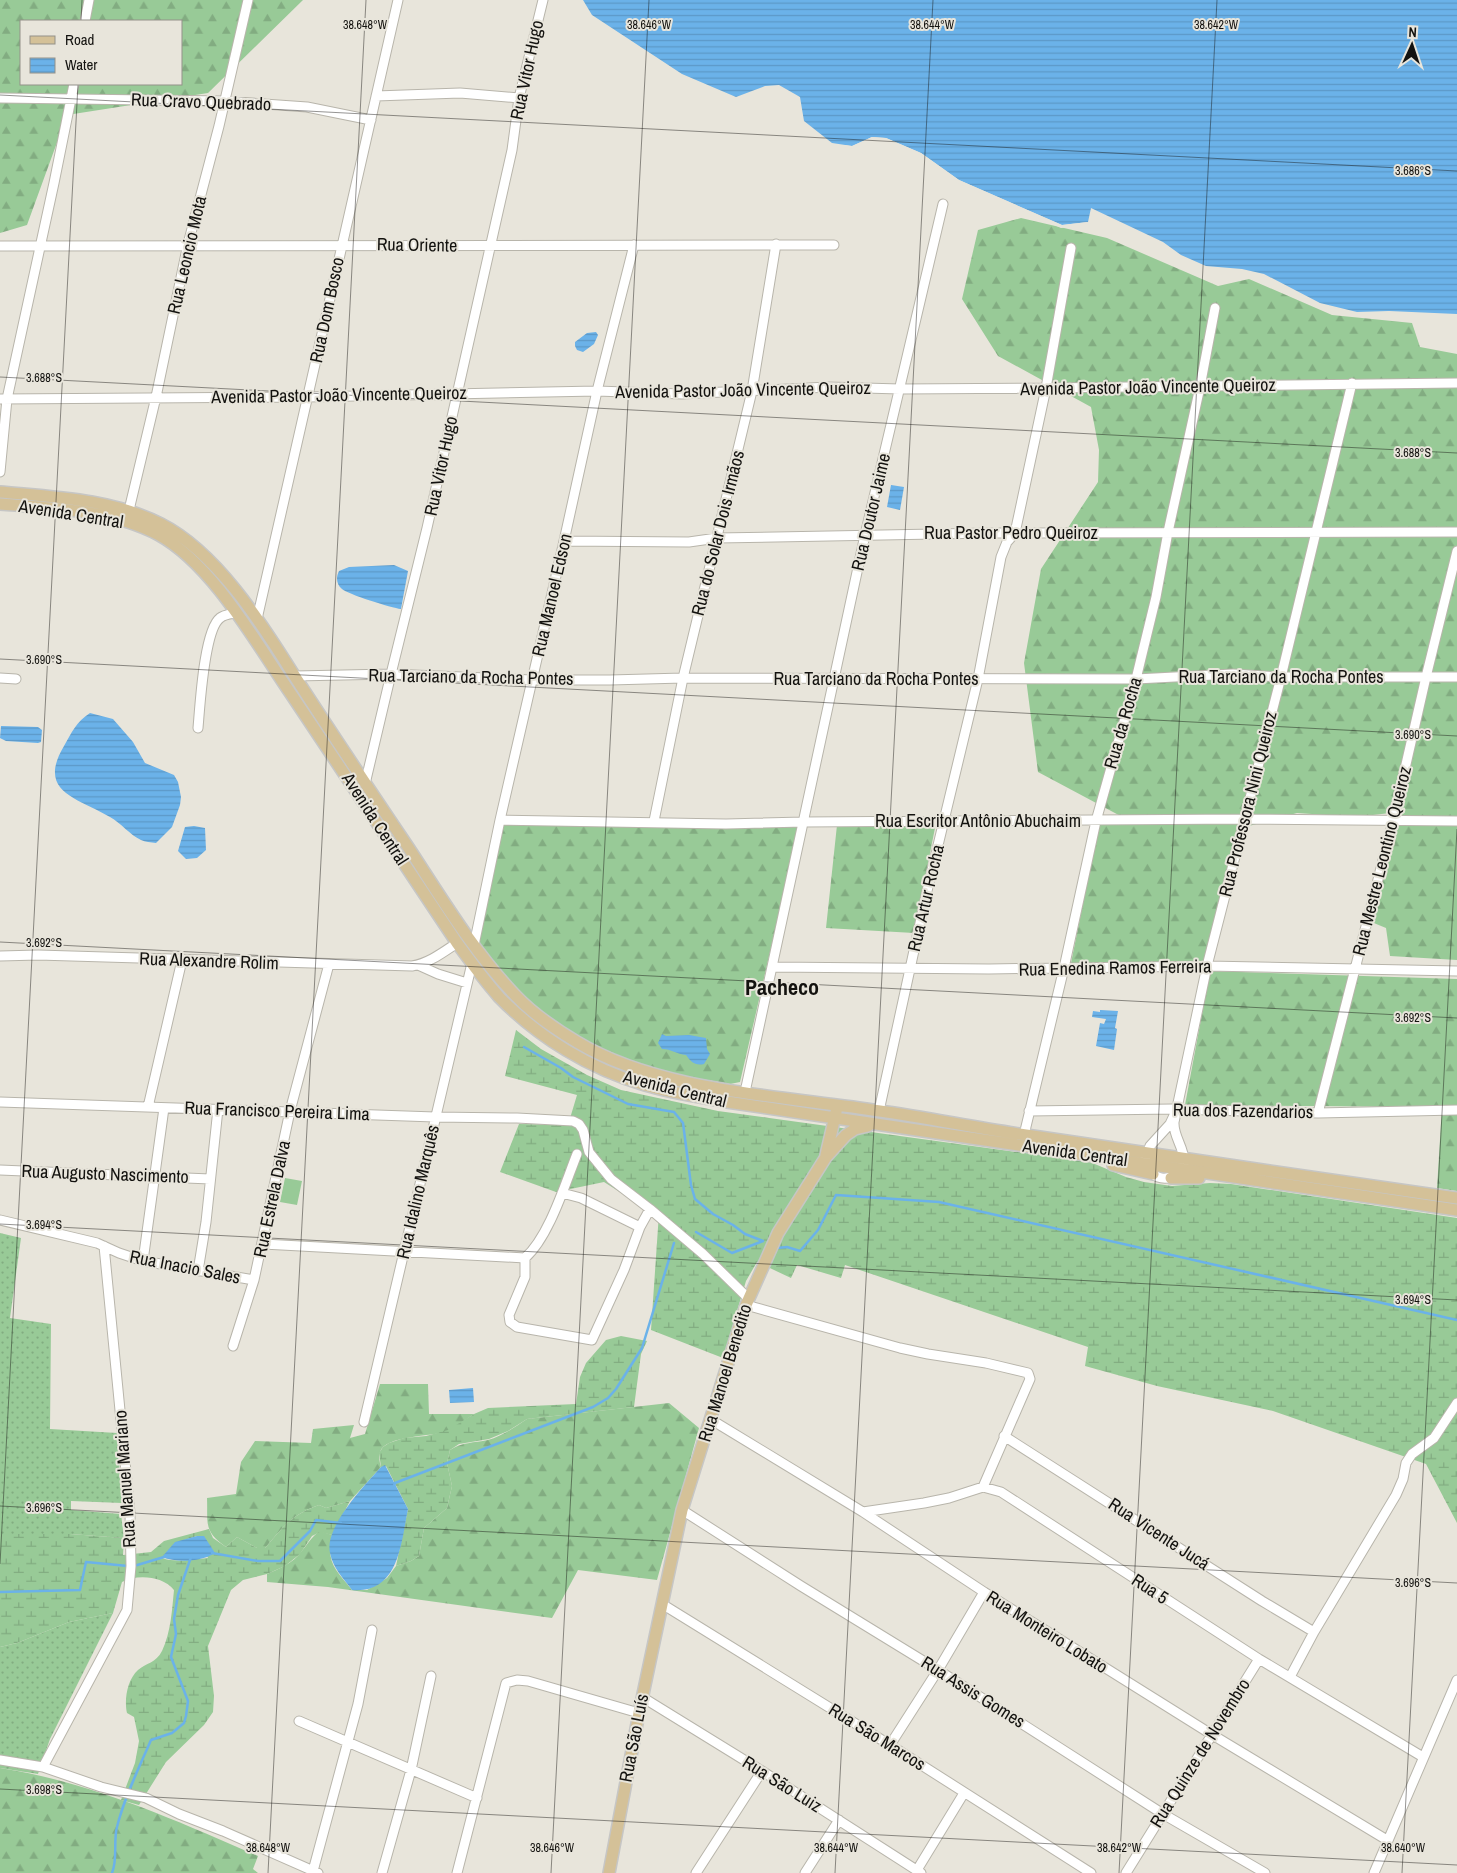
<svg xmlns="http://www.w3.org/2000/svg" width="1457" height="1873" viewBox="0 0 1457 1873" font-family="'Archivo Narrow',sans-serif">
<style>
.grass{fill:url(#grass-dots)}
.forest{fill:url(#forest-firs);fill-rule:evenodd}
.wetland{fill:url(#wetland-marsh);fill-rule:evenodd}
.pitch{fill:#98ca97}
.water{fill:url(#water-rules)}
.pier{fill:#e8e5db}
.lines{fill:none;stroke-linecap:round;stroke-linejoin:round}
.stream{stroke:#6bb2e9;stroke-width:2.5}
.minor-casing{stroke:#b8b5ab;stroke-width:11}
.major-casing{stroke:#c6c6c5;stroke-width:14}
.minor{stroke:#fff;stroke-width:9}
.major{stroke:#d4c198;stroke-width:11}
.ticks{fill:none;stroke:#13120f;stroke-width:1;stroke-opacity:0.45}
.labels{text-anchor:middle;stroke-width:4;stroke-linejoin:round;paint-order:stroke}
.street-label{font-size:18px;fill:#13120f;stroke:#e8e5db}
.district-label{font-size:22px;font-weight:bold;fill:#13120f;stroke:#e8e5db}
.ticks-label{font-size:12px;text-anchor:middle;fill:#13120f;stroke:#e8e5db;stroke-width:4;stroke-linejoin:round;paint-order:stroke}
</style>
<defs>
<pattern id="grass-dots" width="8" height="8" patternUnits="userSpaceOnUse" patternTransform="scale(1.25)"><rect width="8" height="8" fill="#98ca97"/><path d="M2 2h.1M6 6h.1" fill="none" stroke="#82ac81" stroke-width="1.8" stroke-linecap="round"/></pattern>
<pattern id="forest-firs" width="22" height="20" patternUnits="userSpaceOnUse" patternTransform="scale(1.25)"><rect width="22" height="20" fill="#98ca97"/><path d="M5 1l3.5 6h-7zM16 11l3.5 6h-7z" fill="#82ac81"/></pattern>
<pattern id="wetland-marsh" width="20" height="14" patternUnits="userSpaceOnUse" patternTransform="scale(1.25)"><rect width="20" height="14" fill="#98ca97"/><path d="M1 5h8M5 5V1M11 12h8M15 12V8" fill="none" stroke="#82ac81"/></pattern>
<pattern id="water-rules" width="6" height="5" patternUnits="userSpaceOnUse" patternTransform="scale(1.25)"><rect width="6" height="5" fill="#6bb2e9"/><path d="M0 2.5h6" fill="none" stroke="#5c98c7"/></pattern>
</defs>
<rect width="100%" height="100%" fill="#e8e5db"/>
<!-- grass -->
<path class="grass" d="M0,1233L21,1238L10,1318L51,1324L50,1429L117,1433L122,1503L71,1501V1510L121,1514L124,1538L70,1534H0Z
M113,1613L50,1739L38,1774L0,1768V1647L17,1643L69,1622Z"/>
<!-- forest -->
<path class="forest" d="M0,0H303L208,93L67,115L27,225L0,233ZM21,21H181V84H21Z
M1021,218L1107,238L1218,286L1249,279L1332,315L1412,323L1420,347L1457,354V960L1390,956L1386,928L1364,919L1390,813L1356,817L1297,813L1238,829L1204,962L1071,963L1099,824L1128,820L1038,772L1024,663L1041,569L1098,482L1099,450L1091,407L998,356L962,299L978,230Z
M504,822H800L740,1082L730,1084C710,1080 689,1078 670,1073C618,1061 568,1035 527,1001C509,985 493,962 479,942Z
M837,825L935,828L914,933L826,928Z
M1210,971L1457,979V1191L1437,1188L1442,1107L1185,1105Z
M380,1384H428L429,1414H474C466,1419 457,1427 448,1431C432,1437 385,1435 380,1452C378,1456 380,1463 381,1467L350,1501L326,1508L319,1505C291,1515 284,1526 265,1548H257L237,1537L226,1547C203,1531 208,1523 207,1498L236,1494L241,1462L255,1441L311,1443L313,1429L354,1425L350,1438L365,1434Z
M669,1403L699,1428L657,1580L578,1570L552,1618L328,1587L267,1582V1574C279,1569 293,1563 301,1552C308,1544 311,1537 320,1531L332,1535C326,1563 335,1569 352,1590H367L387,1578L396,1566L411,1561L419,1556L424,1528L447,1508L452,1486L447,1463L450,1450C462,1442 474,1443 488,1440C502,1436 515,1427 527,1419Z
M0,1768C91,1782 175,1820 258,1856L253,1869L258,1873H0Z"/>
<!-- wetland -->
<path class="wetland" d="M516,1030L541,1049L587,1075L621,1090L718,1111L1090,1162L1126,1177L1144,1182L1172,1186L1210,1183L1231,1184L1457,1218V1523L1426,1464L1273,1411L1157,1386L1085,1366L1088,1347L845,1265L841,1278L797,1265L791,1278L757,1262L746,1281L723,1358L651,1330L659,1213L645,1208L604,1182L556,1192L500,1172L519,1124L568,1125L577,1095L505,1076Z
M621,1336L647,1341L641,1354L634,1407L527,1419L508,1431L489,1439L459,1444L450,1450L447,1463L452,1486L447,1508L424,1528L419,1556L411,1561L396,1566L408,1509L386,1466L381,1467L379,1453L383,1447L389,1443L404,1438L426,1436L448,1430L474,1414L488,1408L576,1404L580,1377L586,1363L606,1340Z
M350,1501L332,1535L320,1532L312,1536L300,1554L285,1566L267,1574L243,1580L231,1590L208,1646L214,1696L213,1712L204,1725L166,1762L139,1805L121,1800L135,1763L139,1741L134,1717L127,1713C124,1700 127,1680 138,1670C146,1663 156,1663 162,1651C171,1632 172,1610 174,1590C163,1576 137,1574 122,1582L113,1613L69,1622L17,1643L0,1647V1534H70L124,1538L123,1555L151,1552L164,1541L209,1529L213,1538L226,1547L237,1537L257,1548H265C284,1526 291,1515 319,1505L326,1508ZM197,1536L208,1558C193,1559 176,1563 162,1558L175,1543Z"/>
<!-- pitch -->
<path class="pitch" d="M285,1178L302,1181L297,1205L280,1202Z"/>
<!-- water -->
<path class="water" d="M583,0H1457V314L1389,311L1357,312L1320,303L1264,274L1242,269L1206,266L1181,255L1163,242L1091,208L1088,222L1062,225L959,180L921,153L886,138L872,137L852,146L832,143L804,121L800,97L779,85L765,86L736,97L682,74L592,15Z
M596,332L598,335L594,344L583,352L577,350L575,346V342L587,333Z
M891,485L904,487L900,510L887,507Z
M394,565L408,571L401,609C392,608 347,594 342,589C336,584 336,577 339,571L349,567Z
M90,713L113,719L133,742L145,763L174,775L178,782L181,797L180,805L172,827L156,843C151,842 145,842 141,840C130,835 121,823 110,817C79,798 36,793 64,746C72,732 76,722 90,713Z
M1,726L38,727L42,730L41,742L38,743L6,741L0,738Z
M194,826L205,828L206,850L197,858L186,859L178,851L185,827Z
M1100,1010L1118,1011L1115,1028L1117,1029L1114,1050L1096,1046L1100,1023L1104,1024L1106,1019L1092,1017L1093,1011L1100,1012Z
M662,1034L666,1036L689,1035L706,1038L707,1049L710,1054L704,1064C695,1066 691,1062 686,1055C677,1054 671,1049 662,1049L658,1043Z
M473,1388L474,1402L450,1403L449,1390Z
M385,1465L408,1509C401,1543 399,1594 352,1590C343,1578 333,1568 330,1553C324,1527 365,1485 381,1467Z
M197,1536H204L215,1553C201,1562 177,1563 162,1557L175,1542Z"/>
<!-- pier -->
<path class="pier" d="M872,137L886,138L921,153L959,180L1062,225L1088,222L1084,225L1061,228L958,183L920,155L886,141L872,140L853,149L844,147V145L852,146Z"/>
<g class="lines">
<!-- stream -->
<path class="stream" d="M524,1047L561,1068L573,1077L628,1104L674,1112L683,1123L691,1185L695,1199L713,1214L733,1225L745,1234L763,1241
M696,1232L732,1253L763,1241
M777,1248L787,1247L800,1251L818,1230L836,1195L939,1202L1457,1320
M394,1486L395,1483L593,1407L608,1398L616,1389L642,1348L674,1243
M212,1553L258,1561H280L310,1531L316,1520L341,1523
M134,1566L164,1557
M0,1592L80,1590L86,1562L128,1566
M112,1873C118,1859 113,1842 117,1827C124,1798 139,1768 151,1740L172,1733L184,1723L186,1716L188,1701L171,1657L176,1634L174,1619L178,1595L191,1557"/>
<defs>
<path id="minor" d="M85,21L89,0
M376,96L460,93L519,98
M0,98L224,101L307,107L371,120
M0,246L834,245
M0,399L308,397L597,391L682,394L829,387L900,389L1046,388L1457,383
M0,472L7,399L54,183L74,84
M129,510L156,397L188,244L219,126L248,0
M564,541L689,542L717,538L989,533L1457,532
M257,619L398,0
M295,676L391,674L532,680H610L683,678L1136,679L1233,674L1281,677H1457
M0,678L16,679
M198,728C200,706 204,630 220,618C223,615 230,614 235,613
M365,784L391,674L427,528L512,150L519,98L543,0
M500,820L726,824L804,822L1244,819L1457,821
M654,821L683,678L752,391L776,244
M474,945L500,820L564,541L597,391L634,245
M0,956L38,955L412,966C429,963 442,953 457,943
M418,965L438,974L467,983
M773,967L989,969L1207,966L1457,971
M745,1092L865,535L943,204
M0,1102L435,1117L517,1118L573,1121L579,1124L583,1130L589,1152L611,1179L650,1209L703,1254L748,1298
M148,1107L182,960
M879,1111L927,891L978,679L1001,557L1007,542L1015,533L1046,388L1071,248
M1029,1111L1172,1109L1318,1113L1457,1110
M1318,1113L1393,821L1426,677L1457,551
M1024,1135L1064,968L1096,821L1136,679L1156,597L1168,532L1200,387L1215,308
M1145,1158L1150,1146L1170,1124L1177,1109
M1184,1163C1185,1148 1173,1137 1174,1122L1207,966L1281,677L1352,383
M0,1170L210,1179
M1149,1171C1156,1178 1166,1181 1175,1175
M562,1193L581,1198L640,1227
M0,1220L97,1243L119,1253L143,1261L254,1280
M263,1244L525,1258
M525,1258V1277L509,1315L510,1322L517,1327L592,1340L624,1270L640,1227L650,1209
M525,1258C549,1237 565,1184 577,1154
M143,1261L164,1108
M198,1271L206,1222L218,1109
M746,1305L900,1348L928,1354L986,1363L1028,1373L1030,1379L983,1487
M233,1346L254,1280L290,1111L329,964
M710,1419L863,1512L984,1592L1211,1734L1387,1840
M364,1422L472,963
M1004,1436L1262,1601L1314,1632
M682,1510L801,1586L938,1670L1163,1814L1265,1873
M863,1512L924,1503L949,1498L983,1487L1001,1492L1259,1659L1423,1757
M662,1604L890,1745L1091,1873
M1290,1677L1314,1632L1396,1495L1403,1479L1406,1463L1412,1454L1434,1438L1457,1403
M642,1697L762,1771L921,1873
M299,1721L477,1798
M890,1745L938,1670L984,1592
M0,1760L43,1767L127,1610L131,1566L130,1513L104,1246
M43,1767L101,1787L146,1798L179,1814L223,1831L318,1873
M917,1870L964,1793
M313,1871L358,1704L372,1630
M382,1873L411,1770L431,1676
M457,1873L506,1683L517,1680L528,1681L639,1713
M696,1873L762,1771
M805,1873L839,1820
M1126,1873L1259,1659
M1374,1873L1457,1680"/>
<path id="major" d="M0,492C54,497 112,499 161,524C216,552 260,621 292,672C330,731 369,789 408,847C441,897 473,951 515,995C532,1013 555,1029 577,1042C660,1092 785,1096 880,1111C929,1118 977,1128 1026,1135C1170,1157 1313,1177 1457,1198
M0,504C52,508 112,510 159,535C213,565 256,643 291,694C347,777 402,860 457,943C470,961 484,980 499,997C539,1038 590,1069 645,1085C672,1093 700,1097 727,1102L1457,1210
M826,1155L836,1112
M1113,1165L1153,1174
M1171,1178H1199
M609,1873L639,1713L682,1510L746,1305L778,1233L826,1157L846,1135L855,1129L868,1126"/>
</defs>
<!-- minor casing -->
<use href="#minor" class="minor-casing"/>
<!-- major casing -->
<use href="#major" class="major-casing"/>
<!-- minor -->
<use href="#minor" class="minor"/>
<!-- major -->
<use href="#major" class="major"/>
</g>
<!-- ticks -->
<path class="ticks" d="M81,21L82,0M0,95L1457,171M0,377L1457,453M0,659L1457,736M0,942L1457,1018M0,1224L1457,1300M0,1506L1457,1583M0,1564L78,84M0,1789L1457,1865M268,1873L366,0M551,1873L649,0M835,1873L933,0M1119,1873L1217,0M1402,1873L1457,829"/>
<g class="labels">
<!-- street labels -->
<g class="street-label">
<text transform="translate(527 70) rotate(-78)" y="6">Rua Vitor Hugo</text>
<text transform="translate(201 102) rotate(2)" y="6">Rua Cravo Quebrado</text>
<text transform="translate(417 245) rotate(1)" y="6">Rua Oriente</text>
<text transform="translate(187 255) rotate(-77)" y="6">Rua Leoncio Mota</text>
<text transform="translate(327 310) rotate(-78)" y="6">Rua Dom Bosco</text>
<text transform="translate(1148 387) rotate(-1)" y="6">Avenida Pastor João Vincente Queiroz</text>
<text transform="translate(743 390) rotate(-1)" y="6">Avenida Pastor João Vincente Queiroz</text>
<text transform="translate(339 395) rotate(-1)" y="6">Avenida Pastor João Vincente Queiroz</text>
<text transform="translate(441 466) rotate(-78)" y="6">Rua Vitor Hugo</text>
<text transform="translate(871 512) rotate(-77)" y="6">Rua Doutor Jaime</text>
<text transform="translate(71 514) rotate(9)" y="6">Avenida Central</text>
<text transform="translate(718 533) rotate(-76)" y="6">Rua do Solar Dois Irmãos</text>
<text x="1011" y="539">Rua Pastor Pedro Queiroz</text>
<text transform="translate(552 595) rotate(-77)" y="6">Rua Manoel Edson</text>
<text transform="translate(471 677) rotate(1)" y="6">Rua Tarciano da Rocha Pontes</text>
<text x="1281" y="683">Rua Tarciano da Rocha Pontes</text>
<text x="876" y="685">Rua Tarciano da Rocha Pontes</text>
<text transform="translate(1123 723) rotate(-74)" y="6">Rua da Rocha</text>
<text transform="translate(1248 804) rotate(-76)" y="6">Rua Professora Nini Queiroz</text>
<text transform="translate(375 819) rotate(57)" y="6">Avenida Central</text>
<text x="978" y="827">Rua Escritor Antônio Abuchaim</text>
<text transform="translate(1382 861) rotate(-76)" y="6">Rua Mestre Leontino Queiroz</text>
<text transform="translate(926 898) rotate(-77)" y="6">Rua Artur Rocha</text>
<text transform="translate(209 961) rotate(2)" y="6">Rua Alexandre Rolim</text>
<text transform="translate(1115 968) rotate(-1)" y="6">Rua Enedina Ramos Ferreira</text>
<text transform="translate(675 1089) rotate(14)" y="6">Avenida Central</text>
<text transform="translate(277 1111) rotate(2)" y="6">Rua Francisco Pereira Lima</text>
<text transform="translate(1243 1111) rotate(1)" y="6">Rua dos Fazendarios</text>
<text transform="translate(1075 1153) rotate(8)" y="6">Avenida Central</text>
<text transform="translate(105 1174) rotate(2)" y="6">Rua Augusto Nascimento</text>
<text transform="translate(418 1192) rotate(-77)" y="6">Rua Idalino Marquês</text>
<text transform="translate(272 1199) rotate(-78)" y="6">Rua Estrela Dalva</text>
<text transform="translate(185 1267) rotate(11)" y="6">Rua Inacio Sales</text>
<text transform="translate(725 1373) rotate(-73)" y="6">Rua Manoel Benedito</text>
<text transform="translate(125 1479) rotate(-94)" y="6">Rua Manuel Mariano</text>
<text transform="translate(1159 1534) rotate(33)" y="6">Rua Vicente Jucá</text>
<text transform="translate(1150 1589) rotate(33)" y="6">Rua 5</text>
<text transform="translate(1047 1632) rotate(32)" y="6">Rua Monteiro Lobato</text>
<text transform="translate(973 1692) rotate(32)" y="6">Rua Assis Gomes</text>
<text transform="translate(877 1737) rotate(32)" y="6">Rua São Marcos</text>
<text transform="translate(634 1738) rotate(-79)" y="6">Rua São Luís</text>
<text transform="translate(1200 1753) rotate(-58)" y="6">Rua Quinze de Novembro</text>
<text transform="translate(782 1784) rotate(32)" y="6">Rua São Luiz</text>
</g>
<!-- district labels -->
<g class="district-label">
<text x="782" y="995">Pacheco</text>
</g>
</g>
<g class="ticks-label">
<text x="365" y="29">38.648°W</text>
<text x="649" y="29">38.646°W</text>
<text x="932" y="29">38.644°W</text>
<text x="1216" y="29">38.642°W</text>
<text x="1413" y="175">3.686°S</text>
<text x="44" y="382">3.688°S</text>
<text x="1413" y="457">3.688°S</text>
<text x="44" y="664">3.690°S</text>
<text x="1413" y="739">3.690°S</text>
<text x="44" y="947">3.692°S</text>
<text x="1413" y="1022">3.692°S</text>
<text x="44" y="1229">3.694°S</text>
<text x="1413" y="1304">3.694°S</text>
<text x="44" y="1512">3.696°S</text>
<text x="1413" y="1587">3.696°S</text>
<text x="44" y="1794">3.698°S</text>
<text x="268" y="1852">38.648°W</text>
<text x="552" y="1852">38.646°W</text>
<text x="836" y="1852">38.644°W</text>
<text x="1119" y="1852">38.642°W</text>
<text x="1403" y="1852">38.640°W</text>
</g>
<!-- legend -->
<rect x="20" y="20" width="162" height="65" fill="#e8e5db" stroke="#939189"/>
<rect x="30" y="36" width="25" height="8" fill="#d4c198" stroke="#939189"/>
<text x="65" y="45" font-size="15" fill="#13120f">Road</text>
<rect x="30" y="58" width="25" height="15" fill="url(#water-rules)" stroke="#939189"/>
<text x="65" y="70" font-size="15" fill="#13120f">Water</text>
<!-- north arrow -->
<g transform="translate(1412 45) rotate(3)" stroke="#e8e5db" stroke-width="4" paint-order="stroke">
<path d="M0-4L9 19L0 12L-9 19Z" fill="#13120f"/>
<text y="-8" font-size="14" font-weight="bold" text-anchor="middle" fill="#13120f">N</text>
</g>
</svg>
